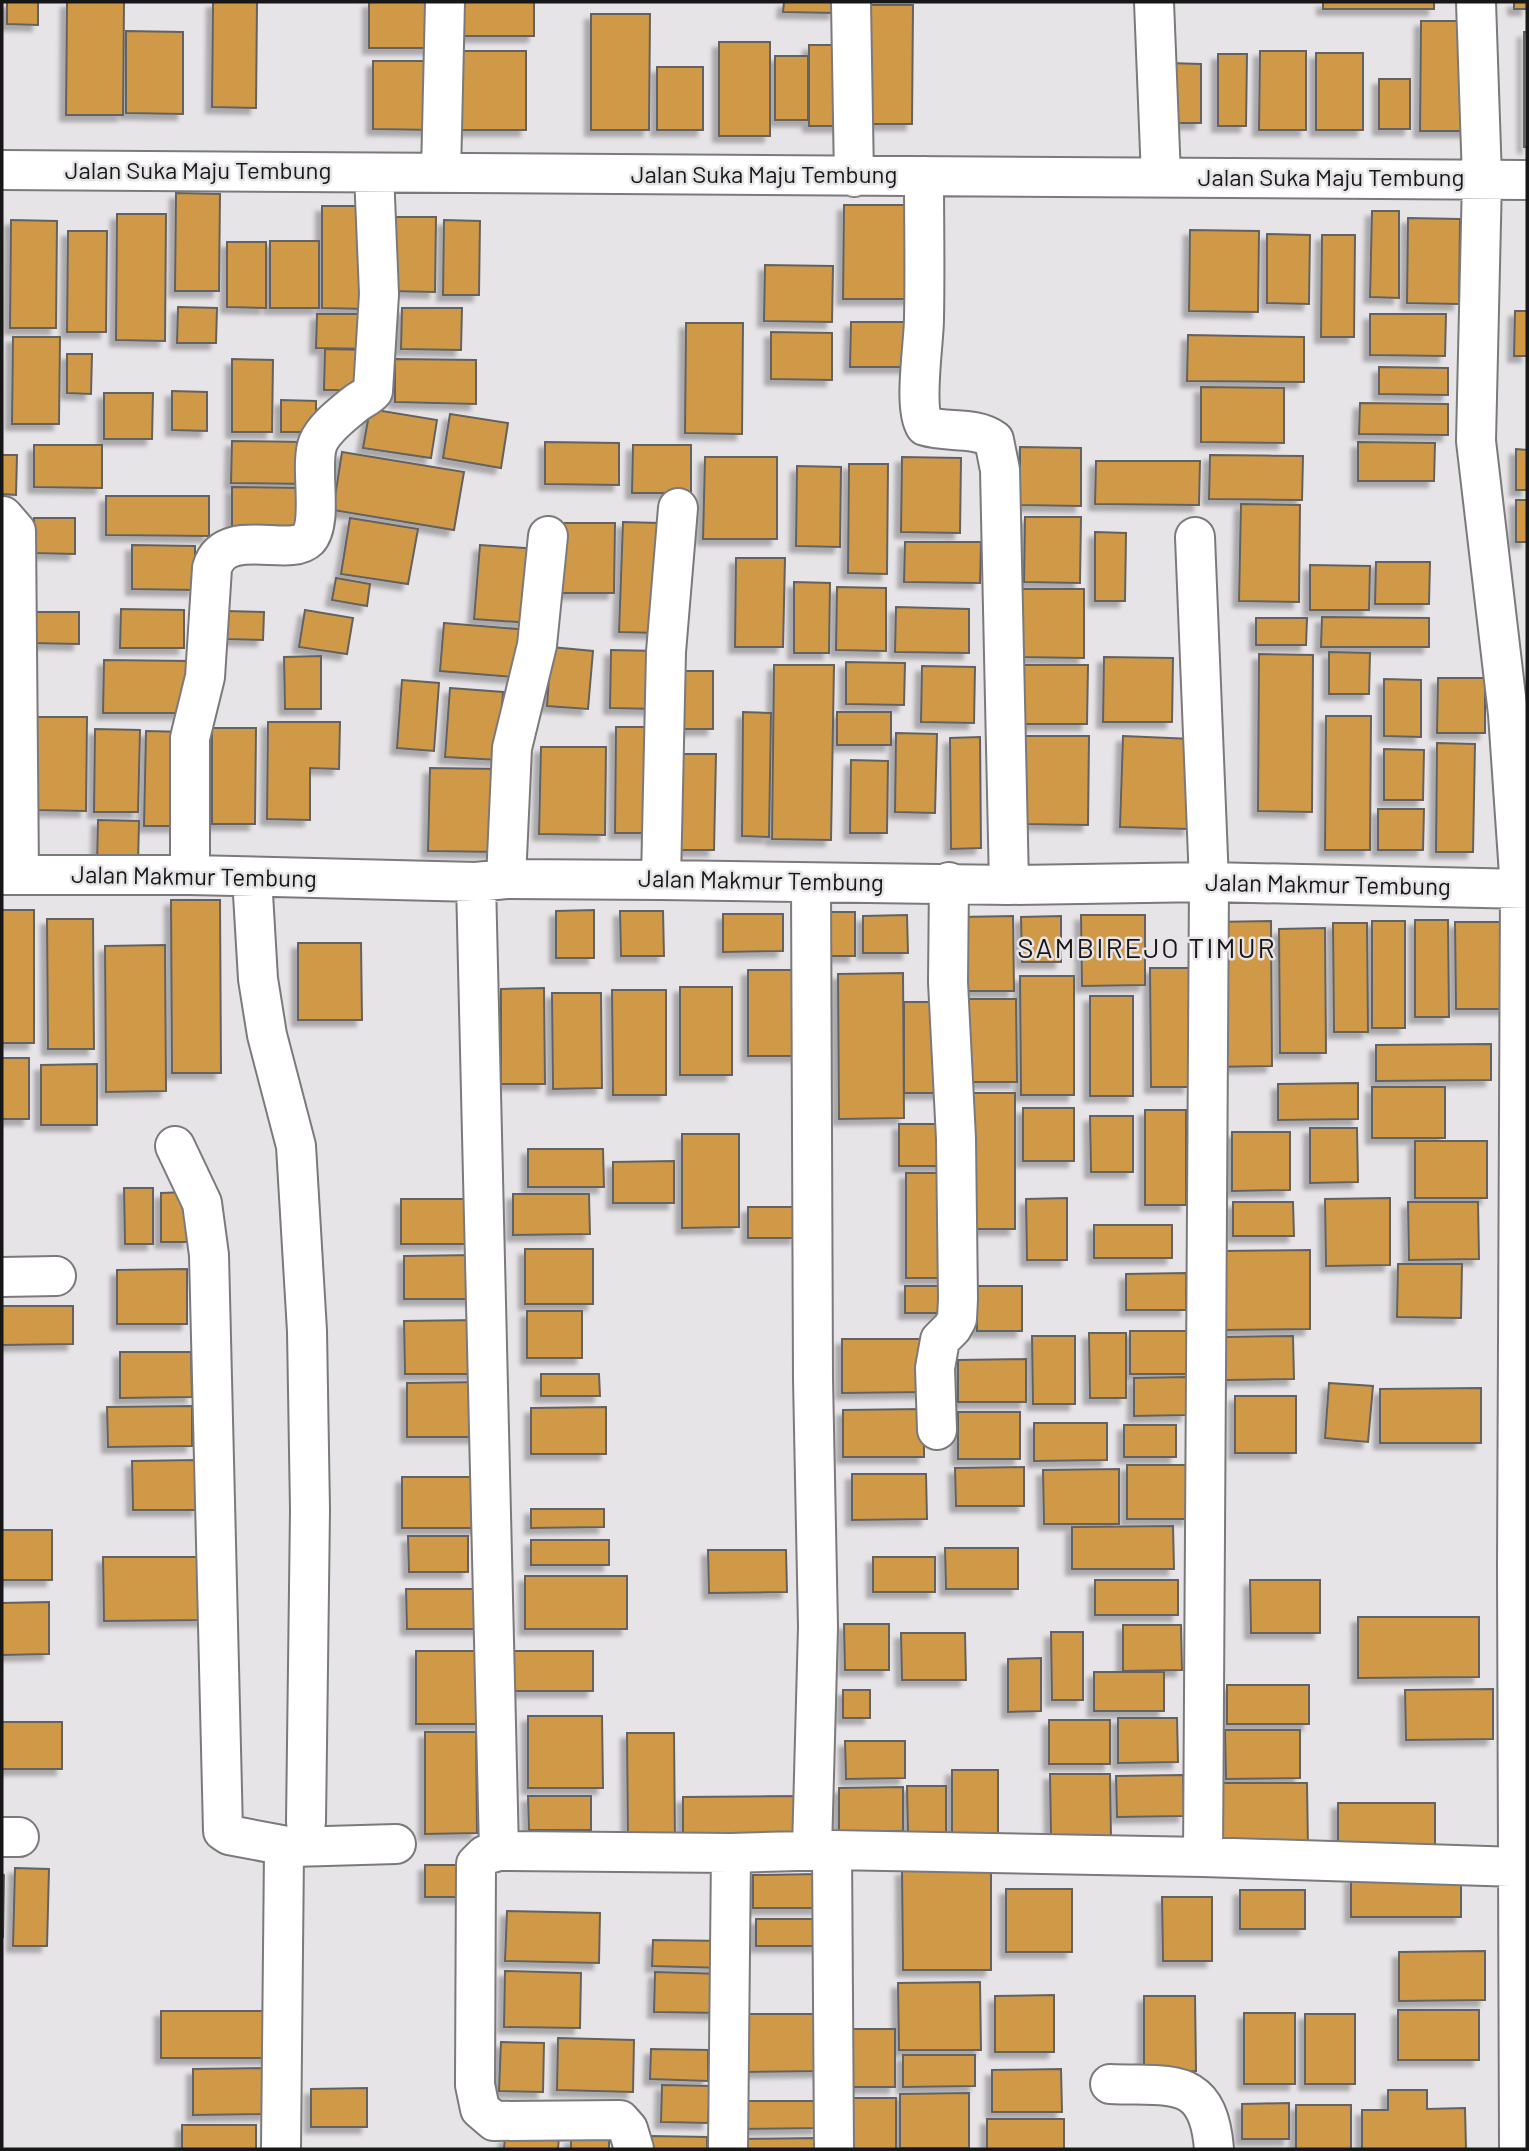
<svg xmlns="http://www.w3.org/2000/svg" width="1529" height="2151" viewBox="0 0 1529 2151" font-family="Barlow,sans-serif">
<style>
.building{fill:#d09947;stroke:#646260;stroke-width:2;filter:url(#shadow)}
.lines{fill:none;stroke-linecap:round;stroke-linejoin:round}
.minor-casing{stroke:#7b797c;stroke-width:42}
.minor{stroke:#fff;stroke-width:38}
.labels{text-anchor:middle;stroke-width:5;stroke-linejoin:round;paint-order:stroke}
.street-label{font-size:24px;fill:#181718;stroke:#e6e4e7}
.quarter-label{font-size:28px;letter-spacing:2px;fill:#181718;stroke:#e6e4e7}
</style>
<defs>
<filter id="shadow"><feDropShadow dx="-6" dy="6" stdDeviation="2" flood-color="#0004"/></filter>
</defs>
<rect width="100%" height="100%" fill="#e6e4e7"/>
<!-- building -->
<path class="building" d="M7,2H38V25L7,24Z
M67,2H124L123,115H66Z
M213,2H257L256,108L212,107Z
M369,2H440V48H369Z
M461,2H534V36H461Z
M784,2H835V13L783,12Z
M1323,2H1434V9H1323Z
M1514,2H1527V9H1514Z
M869,5H913L912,124H868Z
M591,14H650L649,130H591Z
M1421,21H1470V131H1420Z
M126,31L183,32V114L126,113Z
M1524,32H1527V147H1524Z
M719,42H770V136H719Z
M809,45H851L850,126H809Z
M461,51H526V130H461Z
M1260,51H1306V130H1259Z
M1316,53H1363V130H1316Z
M1218,54H1247L1246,126H1218Z
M775,56H808V120H775Z
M373,61H435V130L373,129Z
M1168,63L1201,64V123H1167Z
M657,67H703V130H657Z
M1379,79H1410V129H1379Z
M176,193L220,194L219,291H175Z
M844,205H912V299H843Z
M322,206H369L368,309L322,308Z
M1372,211H1399V298L1370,297Z
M117,214H166L165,341L116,340Z
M387,217H436L435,292L387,291Z
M1408,218L1460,219L1459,304L1407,303Z
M11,220L57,221L56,328H10Z
M444,220L480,221L479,295H443Z
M1190,230L1259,231L1258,312L1189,311Z
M68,231H107L106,332H67Z
M1267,234L1310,235L1309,304L1267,303Z
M1322,235H1355L1354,337H1321Z
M270,241H319V308H270Z
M227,242H266V308L227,307Z
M765,265L833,266L832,322L764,321Z
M178,307L217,308L216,343H177Z
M402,308H462L461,350L401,349Z
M1515,311H1527V356H1514Z
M317,314H372L371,349L316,348Z
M1370,314H1446L1445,356L1370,355Z
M851,322H919V367H850Z
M686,323H743L742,434L685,433Z
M771,332L832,333V380L771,379Z
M1188,335L1304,337V382L1187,381Z
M13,337H60L59,424H12Z
M325,349L368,350V390H324Z
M67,354H92L91,394L67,393Z
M232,359L273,360L272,432H232Z
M395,359L476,360V404L395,402Z
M1379,367L1448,368V395L1379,394Z
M1201,387L1284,388V443L1201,442Z
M172,391L207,392V431L172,430Z
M104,393H153L152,439H104Z
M281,400L316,401V432H281Z
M1360,403L1448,404V435L1359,434Z
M370,409L437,420L431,458L363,448Z
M450,414L508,423L501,468L443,458Z
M232,441L309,442V484L231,483Z
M545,442L619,443V485L545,484Z
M1358,442L1435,443L1434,481H1358Z
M34,445H102V488L34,487Z
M633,445H691V493H632Z
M1020,447L1081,448V506L1020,505Z
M1516,449L1527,450V490H1516Z
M342,452L464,472L454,530L333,510Z
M2,455H17L16,495L2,494Z
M1210,455L1303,456L1302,500L1209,499Z
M705,457H777V539H703Z
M902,457L961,458L960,533L901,532Z
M1096,461H1200L1199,505L1095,504Z
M849,464H888L887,574L848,573Z
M797,466L841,467L840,547L796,546Z
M232,487L302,488V536L232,535Z
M106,496H209V536L106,535Z
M1516,500H1527V542H1516Z
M1241,504L1300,505L1299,602L1239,601Z
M1025,517H1081L1080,583L1024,582Z
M34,518H75V554L33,553Z
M350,518L418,529L408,584L341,574Z
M623,522L660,523L657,633L619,632Z
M561,523H615L614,593H560Z
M1095,532L1126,533L1125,601H1095Z
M905,542H981L980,583L904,582Z
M132,545L195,546V590L132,589Z
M480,545L538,549L532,623L474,619Z
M736,558H785L783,647H735Z
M1376,562H1430L1429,604H1375Z
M1310,565L1370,566L1369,610H1310Z
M336,578L370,584L367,606L332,600Z
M794,582L830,583L829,653H794Z
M837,587L886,588V651L836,650Z
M1019,589H1084V658L1018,657Z
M896,607L969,609V653L895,652Z
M121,609L184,610V648H120Z
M305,610L353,618L347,654L299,647Z
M226,611L264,612L263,640L226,639Z
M29,612H79V644L29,643Z
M1322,617L1429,618V647H1321Z
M1256,618H1307L1306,645H1256Z
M444,623L530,630L526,678L440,671Z
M551,647L593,651L588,709L547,706Z
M611,650L658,651L657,709L610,708Z
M1329,652L1370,653L1369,694H1329Z
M1259,654L1313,655L1312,812L1258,811Z
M321,656V709H285L284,657Z
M1104,657L1173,658L1172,722H1103Z
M104,660L192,661V713H103Z
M846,662L905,663L904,705L846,704Z
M774,665H834L831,840L772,839Z
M1023,665H1088L1087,724H1022Z
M922,666L975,667L974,723L921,722Z
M671,671H713V729H670Z
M1438,678H1485V733H1437Z
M1384,679L1421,680V737L1384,736Z
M402,680L439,683L434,751L397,748Z
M450,688L503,692L498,760L445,757Z
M743,712L771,713L769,837L742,836Z
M837,712H891V745H837Z
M1326,716H1371L1370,850H1325Z
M36,717H87L86,811L35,810Z
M268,722H340L339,769L310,768V820L267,819Z
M616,727H657V833H615Z
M212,728H256L255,824H212Z
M95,729L140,730L138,812H94Z
M146,731L186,732V826H144Z
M896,733L937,734L935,813L895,812Z
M1024,736H1089L1088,825L1023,824Z
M1123,736L1192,739L1189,829L1120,827Z
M980,737L981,848L951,849L950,738Z
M1437,743L1475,744L1473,852H1436Z
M541,747H606L605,835L539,834Z
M1384,749L1424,750L1423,800H1384Z
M666,754H716L714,850H665Z
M851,760L888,761L887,833H850Z
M430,768L501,769L500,852L428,851Z
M1378,809H1424L1423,850H1378Z
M98,820L139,821L138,865L97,864Z
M171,900H220L221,1073H172Z
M2,910H34V1043H2Z
M594,910V958H556V911Z
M620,911H663L664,956H621Z
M831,912H855V956H831Z
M723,914H783V951L723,952Z
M907,915L908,953H863V916Z
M1081,915H1145V985L1082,986Z
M1013,916L1014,991H961V917Z
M1061,916V962H1022L1021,917Z
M47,919H93L94,1049H48Z
M1415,920H1448L1449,1017H1415Z
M1271,921L1272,1066L1213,1067V922Z
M1372,921H1405V1028H1372Z
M1455,922H1507V1009H1456Z
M1333,923H1367L1368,1032H1334Z
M1325,928L1326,1053H1280L1279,929Z
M298,943H361L362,1020H298Z
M165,945L166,1091L106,1092L105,946Z
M1150,968H1189V1087H1151Z
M748,970H799V1056H748Z
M903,973L904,1118L839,1119L838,974Z
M1020,976H1074V1095H1021Z
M680,987H732V1075H680Z
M544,988L545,1084H501V989Z
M612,990H666V1095H613Z
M552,993H601L602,1088L553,1089Z
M1090,996H1133V1096H1090Z
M963,999H1016L1017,1082H963Z
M904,1002H948L949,1093H904Z
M1491,1044V1080L1376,1081V1045Z
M2,1058H29V1119H2Z
M97,1064V1125H41V1065Z
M1358,1083V1119L1278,1120V1084Z
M1372,1087H1445V1138H1372Z
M963,1093H1015V1229H964Z
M1023,1108H1074V1161H1023Z
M1145,1110H1186V1205H1145Z
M1090,1116H1133V1172H1091Z
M899,1124H947L948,1166H899Z
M1310,1128H1357L1358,1182L1310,1183Z
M1232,1132H1290V1190L1232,1191Z
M682,1134H739V1227L682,1228Z
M1415,1141H1487V1198H1415Z
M528,1149H603L604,1187H528Z
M674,1161V1203H613V1162Z
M906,1173H950V1278H906Z
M124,1188H153V1244H125Z
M188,1192L189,1242H161V1193Z
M513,1194H589L590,1234L513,1235Z
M1067,1198V1260H1027L1026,1199Z
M1390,1198V1265L1326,1266L1325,1199Z
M401,1199H469V1244H401Z
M1233,1202H1293L1294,1236H1233Z
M1408,1202H1478L1479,1259L1409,1260Z
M748,1207H796V1238H748Z
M1094,1225H1172V1258H1094Z
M525,1249H593V1304H525Z
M1310,1250V1329L1223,1330L1222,1251Z
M476,1255V1299H404V1256Z
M1398,1264H1462L1461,1318L1397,1317Z
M187,1269V1324H117V1270Z
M1186,1273V1310H1126V1274Z
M905,1286H951V1313H905Z
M977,1286H1022V1331H977Z
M2,1306H73V1344L2,1345Z
M527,1311H582V1358H527Z
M478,1320L479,1374H405L404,1321Z
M1130,1331H1191L1192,1374H1130Z
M1089,1333H1126V1398H1090Z
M1032,1336H1075V1404H1033Z
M1293,1336L1294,1379L1226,1380V1337Z
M842,1339H931V1392L842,1393Z
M120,1352H191L192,1397L120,1398Z
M1026,1359V1402H958V1360Z
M541,1374H599L600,1396H541Z
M1187,1377V1415L1134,1416V1378Z
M485,1382L486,1437H407V1383Z
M1329,1383L1373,1386L1368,1442L1325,1438Z
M1481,1388V1443H1380V1389Z
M1235,1396H1296V1453H1235Z
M192,1406V1446L108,1447L107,1407Z
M606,1407V1454H531V1408Z
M924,1409V1457H843V1410Z
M958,1412H1020V1459H958Z
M1034,1423H1107V1460L1034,1461Z
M1124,1425H1176V1457H1124Z
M198,1460V1510H133L132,1461Z
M1127,1465H1189V1519H1127Z
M1024,1467V1506H956L955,1468Z
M1119,1469V1524H1044L1043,1470Z
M852,1474H926L927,1519L852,1520Z
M402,1477H479V1528H402Z
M531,1509H604V1527L531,1528Z
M1173,1526L1174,1569H1072V1527Z
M2,1530H52V1580H2Z
M408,1536H468V1572H409Z
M531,1540H609V1565H531Z
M945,1548H1018V1589H946Z
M708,1550H786L787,1592L709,1593Z
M103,1557H206V1620L104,1621Z
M873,1557H935V1592H873Z
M525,1576H627V1629H525Z
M1095,1580H1178V1615H1095Z
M1250,1580H1320V1633H1251Z
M406,1589H480V1629H407Z
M49,1602V1654L2,1655V1603Z
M1358,1617H1479V1677L1358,1678Z
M844,1624H889V1670H845Z
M1123,1625H1181L1182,1670L1123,1671Z
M1051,1632H1083V1700H1052Z
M901,1633H965L966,1680H902Z
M416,1651H482V1724H416Z
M514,1651H593V1691H514Z
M1041,1658V1711L1008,1712V1659Z
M1094,1672H1164V1711H1094Z
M1227,1685H1309V1724H1227Z
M1493,1689V1739L1406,1740L1405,1690Z
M843,1690H870V1718H843Z
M528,1716H602L603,1788H528Z
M1118,1718H1177L1178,1762L1118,1763Z
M1049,1720H1110V1764H1049Z
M2,1722H62V1769H2Z
M1225,1730H1300V1778L1226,1779Z
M425,1732H476L477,1833L425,1834Z
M627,1733H674L675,1843H628Z
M845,1741H905V1778L846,1779Z
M952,1770H998V1838H952Z
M1050,1774H1110L1111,1838L1051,1839Z
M1183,1775L1184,1816L1117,1817L1116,1776Z
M1216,1783H1307L1308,1849H1216Z
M907,1786H946V1834L908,1835Z
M903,1787V1831H839V1788Z
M528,1796H591V1830H529Z
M805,1796V1844H683V1797Z
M1338,1803H1435V1856H1338Z
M425,1865H471V1897H425Z
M15,1868L49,1869L47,1946H13Z
M902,1870H991V1970H903Z
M2,1874L4,1875L3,1937H2Z
M819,1874V1908H753V1875Z
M1461,1876V1917H1351V1877Z
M1006,1889H1072V1952H1006Z
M1240,1890H1305V1929H1240Z
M1162,1897H1212V1961H1163Z
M507,1911L600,1913L599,1963L505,1961Z
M756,1919H819V1946H756Z
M653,1940L725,1941L724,1968L652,1966Z
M1485,1951V2000L1399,2001V1952Z
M505,1971L581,1973L580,2028L504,2027Z
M655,1972L723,1974L722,2013L654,2012Z
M980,1982L981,2050H899L898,1983Z
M1054,1995V2052H995V1996Z
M1144,1996H1195L1196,2071L1144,2072Z
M1398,2010H1479V2060H1398Z
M161,2011H275V2058H161Z
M1244,2013H1295V2084H1244Z
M744,2014H822L823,2071L744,2072Z
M1305,2014H1355V2084H1305Z
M844,2029H895V2087H844Z
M558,2038L634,2040L633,2092L557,2090Z
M501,2042L544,2043L543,2092L499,2091Z
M651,2049L708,2050V2081L650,2079Z
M903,2055H975V2086L903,2087Z
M266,2068L267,2114L193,2115V2069Z
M1061,2069L1062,2112H992V2070Z
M662,2085L710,2086L708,2123L661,2122Z
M367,2088V2127H311V2089Z
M1388,2090H1427V2109L1465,2108L1466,2149H1362V2110H1388Z
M969,2093V2148H900V2094Z
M843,2098H896V2149H843Z
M741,2101H818V2128L741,2129Z
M1289,2103V2139H1242V2104Z
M1296,2105H1351V2149H1296Z
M987,2119H1064V2149H987Z
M182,2125H256V2149H182Z
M651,2136L707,2137V2149H651Z
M505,2137H559L558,2149H504Z
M571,2138L609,2139V2149H571Z
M817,2138V2149H734V2139Z"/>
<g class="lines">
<defs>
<path id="minor" d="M851,2L854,177
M1154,2L1161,177
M1476,2L1482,179L1476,441L1508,714L1520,889L1517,1568L1519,2149
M2,170L1527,180
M441,173L445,2
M924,176C924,224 925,271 924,318C924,344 913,407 925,426C947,433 975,426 994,440L1000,470L1009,885
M3,516L16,531L19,875
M1195,537L1209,882L1203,1857
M2,875H190L476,882L506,879L661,880L1009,885L1209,882L1527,889
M190,875V738L205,677L212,568C225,525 289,558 308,539C324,522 309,465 318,443C324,428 343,414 355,404C361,399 368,397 373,391L379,294L374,173
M252,877L258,979L267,1035L296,1146L307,1331L310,1510L306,1822
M506,879L512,748L537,645L548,536
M661,880L666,652L678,508
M476,882L499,1851
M811,883L813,1379L818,1627L812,1850
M175,1146L202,1203L209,1255L223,1831L229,1835L292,1847
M2,1277L56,1276
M937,1430L935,1368L940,1340L952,1328L957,1319L958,1299L956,1139L948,982L949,882
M2,1837H19
M832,1850L834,2149
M1110,2084C1170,2087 1208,2074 1214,2149
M281,2149L284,1852L292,1847L396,1844
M634,2149L628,2129L620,2120L494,2121L480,2109L475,2085L476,1864L485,1855L499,1851L731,1853L832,1850L1203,1857L1518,1867
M728,2149L731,1853"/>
</defs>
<!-- minor casing -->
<use href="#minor" class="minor-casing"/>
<!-- minor -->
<use href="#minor" class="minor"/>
</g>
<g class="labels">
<!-- street labels -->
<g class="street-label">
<text x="198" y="179">Jalan Suka Maju Tembung</text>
<text x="764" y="183">Jalan Suka Maju Tembung</text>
<text x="1331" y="186">Jalan Suka Maju Tembung</text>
<text transform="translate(194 877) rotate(1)" y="8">Jalan Makmur Tembung</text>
<text transform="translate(761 881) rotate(1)" y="8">Jalan Makmur Tembung</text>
<text transform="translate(1328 885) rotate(1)" y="8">Jalan Makmur Tembung</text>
</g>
<!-- quarter labels -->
<g class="quarter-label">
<text x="1147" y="958">SAMBIREJO TIMUR</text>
</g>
</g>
<!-- border -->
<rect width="1529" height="2151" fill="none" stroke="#181718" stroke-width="7"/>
</svg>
